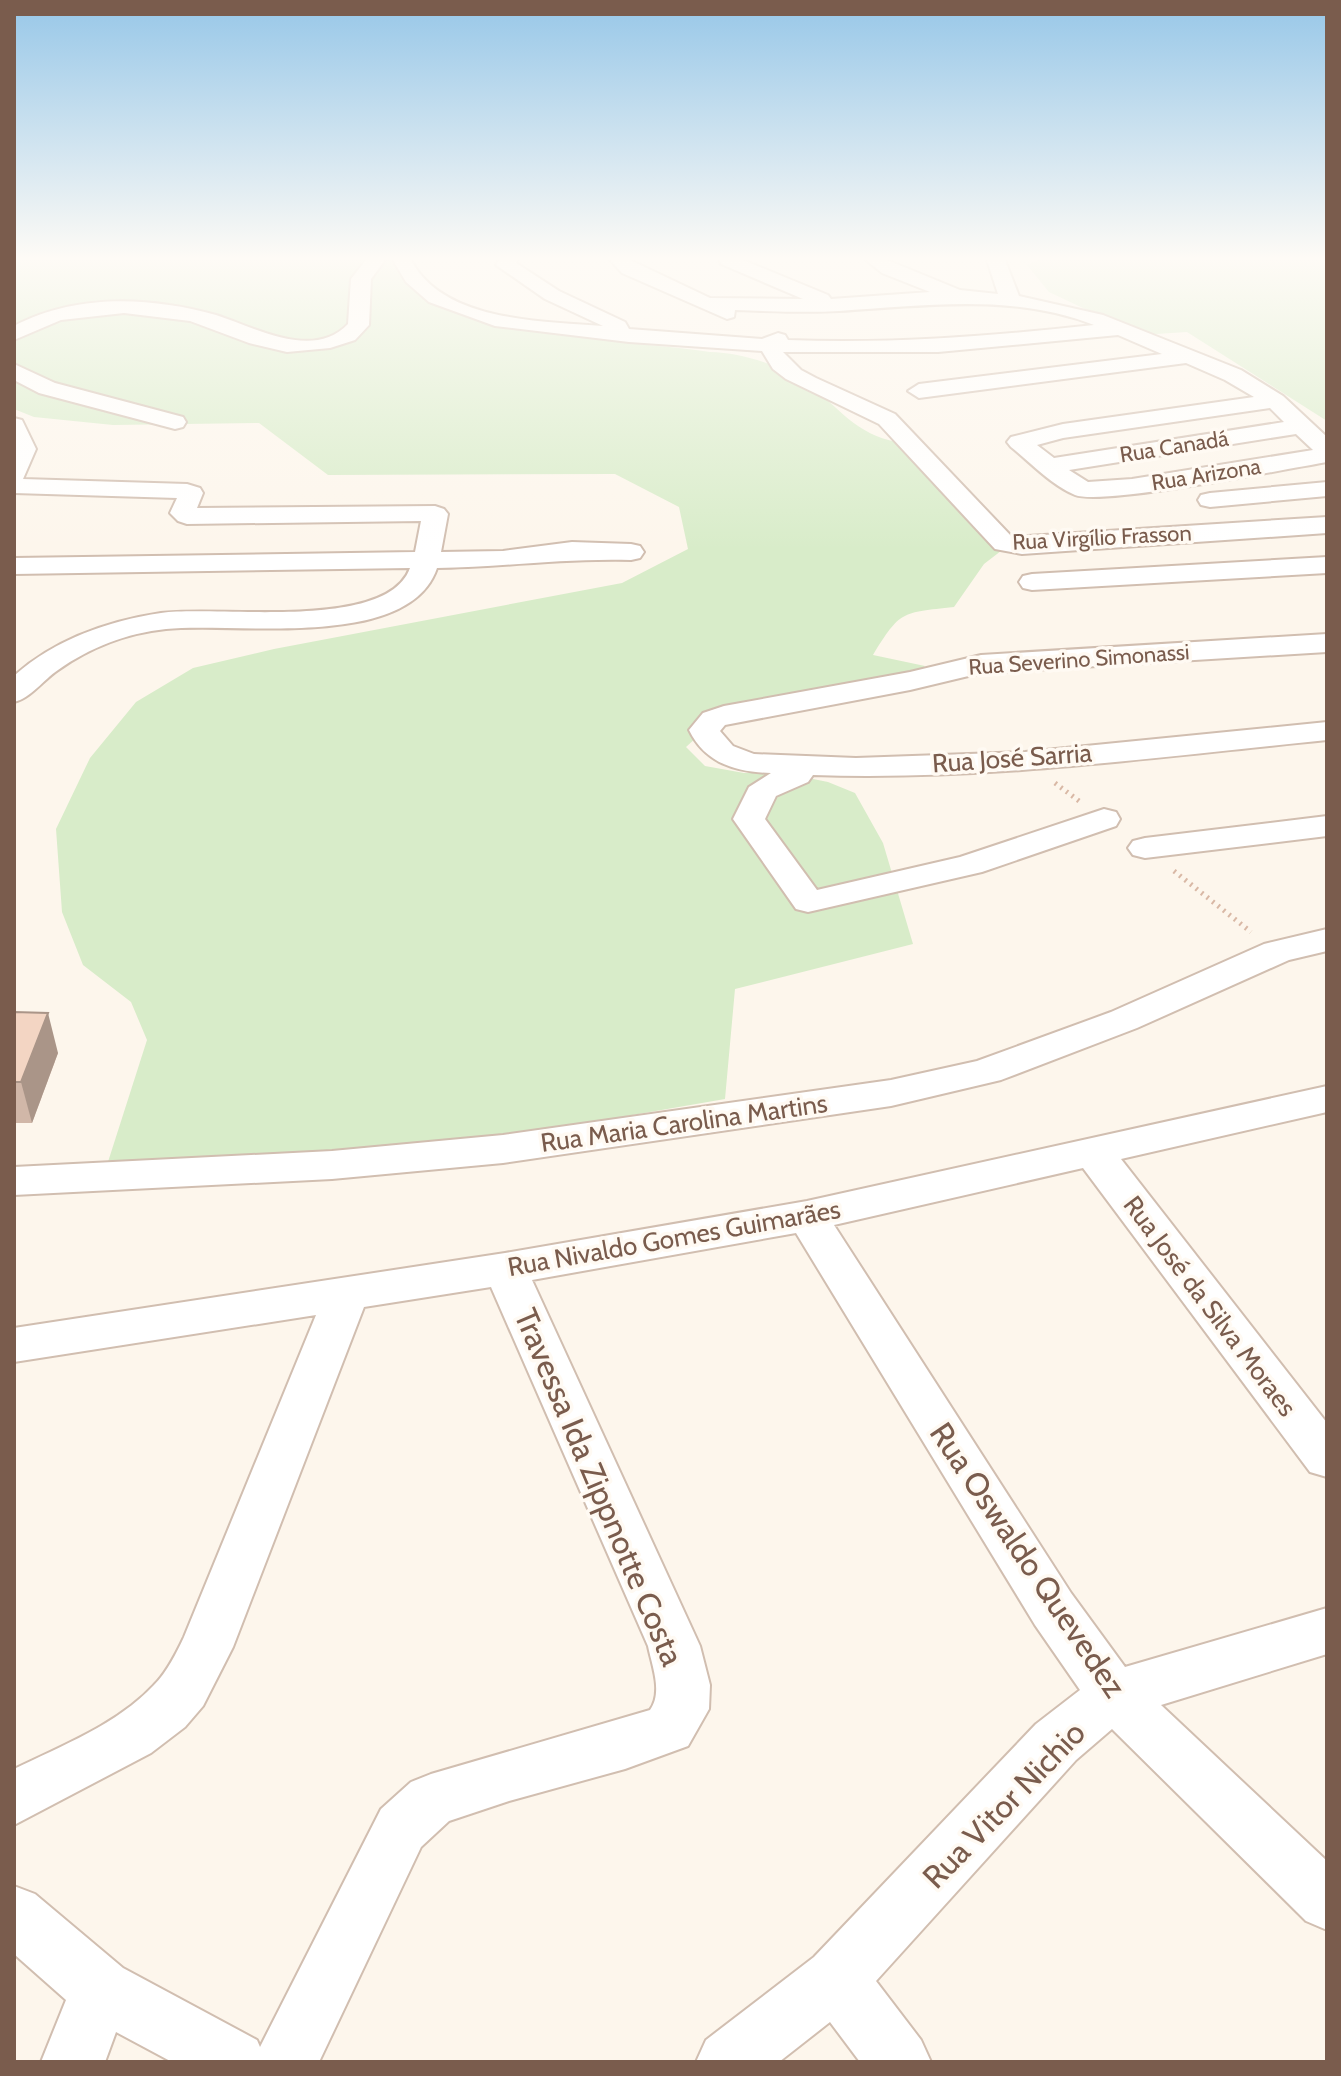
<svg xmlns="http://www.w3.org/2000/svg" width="1341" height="2076" viewBox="0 0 1341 2076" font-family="Cabin,sans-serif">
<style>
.green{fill:#d8ecc9}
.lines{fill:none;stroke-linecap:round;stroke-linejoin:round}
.minor-casing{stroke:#d1beb0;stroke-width:4}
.path{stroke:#d9b8a5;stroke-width:5;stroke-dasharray:2 5;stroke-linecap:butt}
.minor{fill:#fff;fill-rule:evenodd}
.wall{fill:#d1b7a8}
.shaded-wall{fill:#aa9588}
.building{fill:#f3d5c3;stroke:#aa9588;stroke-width:2}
.labels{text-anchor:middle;stroke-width:7;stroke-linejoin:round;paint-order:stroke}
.far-street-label{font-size:22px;fill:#7a5c4d;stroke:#fffaf3}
.street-label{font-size:26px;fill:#7a5c4d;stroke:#fffaf3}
.near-street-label{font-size:32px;fill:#7a5c4d;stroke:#fffaf3}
</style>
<rect width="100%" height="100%" fill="#fdf6ec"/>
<!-- green -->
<path class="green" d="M14,260H394C397,266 400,276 405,282C451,336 638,341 710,352C744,353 780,365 809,385C840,408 855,434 897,442L1010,544L984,564L954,607C901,613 901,610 873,655L925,666L904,687L709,726L686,747L705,766L744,773H783L828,782L855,793L883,843L913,944L735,989L725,1099L523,1134L296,1156L107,1165L147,1040L131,1002L83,965L62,912L56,829L90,758L136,702L193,668L274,649L622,583L688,549L679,507L615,474L328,475L259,423L113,425L34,417L14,409Z
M1038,260H1327V421L1187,332L1140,335L1049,292L1027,265Z"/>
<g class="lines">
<defs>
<path id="minor" d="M366,260H385L371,279L369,325L355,340L330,348L287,352L249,343L190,321L124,313L61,320L14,340V326C61,301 117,297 169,305C185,307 201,311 216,315C254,327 313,361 348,324L351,279Z
M393,260H411C443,322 542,321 603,326L545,299L496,265L499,260H517L516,263L559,291L625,322L629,329L762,339L778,333L785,335L788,340C891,344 992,336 1094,325C1013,293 924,306 839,311C805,313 770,311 735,310L734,317L727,319L622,273L610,260H630L710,298L803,299L721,264L719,260H743L828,295L831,299L930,292L882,273L866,260H887L960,290L998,294L987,260H1005L1019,296L1103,315L1241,370L1283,396L1327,437V462C1286,469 1103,506 1075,495C1051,485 1031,463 1011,447L1007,442L1011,437L1063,424L1254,397L1225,380L1186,363L919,398L908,391L919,384L1162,354L1118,335L938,352H783L801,370L816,378L895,414L1012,537L1327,517V533L1022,554L995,549L879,424L786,379L773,369L762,351L629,342L495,326L429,302L406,282ZM1270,408L1284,422L1054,458L1037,445L1063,438ZM1296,434L1313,450L1132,479L1088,482L1069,470Z
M14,364L55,383L183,417L186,422L183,427L175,429L39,393L14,380Z
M14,418L22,420L36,449L23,479L187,484L200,488L203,493L197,508L435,506L444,509L448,514L441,552L503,551L572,542L631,544L640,546L644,552L640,558L631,560C565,558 503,567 437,568C409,651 236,622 166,629C127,633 89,648 58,670C43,680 31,698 14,702L15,675C56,639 108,621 161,613C218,605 387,632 410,568L14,574V558L415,552L421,521L187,524L178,521L170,513L177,498L14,493Z
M1327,482V496L1210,507L1201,505L1198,500L1201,495L1210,493Z
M1327,557V573L1032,590L1023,588L1019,582L1023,576L1032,574Z
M1327,634V652L981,673L910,690L725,725L720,731L733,746L754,754L856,758L1025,752L1327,722V740C1156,757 985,781 813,775L808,782L776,796L765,819L817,890L960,857L1104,809L1116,812L1120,819L1116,826L982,872L808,912L796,909L733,819L749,787L771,773C735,772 705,763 689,730L703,713L724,706L910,672L981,655Z
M1327,816V836L1145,858L1133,855L1128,848L1133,841L1145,838Z
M1327,929V951L1289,960L1137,1028L1001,1080L891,1106L503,1163L332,1179L14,1195V1167L332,1151L503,1135L891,1080L977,1061L1111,1012L1264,944Z
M1327,1086V1112L1121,1159L1327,1423V1477L1310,1472L1083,1168L834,1225L1071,1593L1125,1667L1327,1608V1654L1161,1705L1327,1861V1930L1306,1921L1112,1729L1076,1760L876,1981L921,2040L931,2062H860L830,2022L779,2062H696L706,2040L814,1957L1036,1724L1080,1690L1035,1625L796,1233L532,1280L700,1646L710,1685L709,1709L688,1746L625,1769L509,1801L449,1821L421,1847L319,2062H172L116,2032L105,2062H41L66,2000L14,1954V1886L35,1894L123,1968L257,2040L260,2047L381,1809L411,1782L431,1774L650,1710C663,1692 652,1666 648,1646L491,1287L364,1307L233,1647L203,1706L185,1727L151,1753L14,1825V1769C61,1746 118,1724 154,1685C167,1672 176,1654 184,1637L316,1315L14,1362V1328L505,1253L807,1201Z"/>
</defs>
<!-- minor casing -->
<use href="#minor" class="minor-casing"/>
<!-- path -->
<path class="path" d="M1055,783L1079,801
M1174,871L1251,932"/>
<!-- minor -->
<use href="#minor" class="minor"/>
</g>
<!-- wall -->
<path class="wall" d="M14,1012L58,1053L32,1123H14Z"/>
<!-- shaded-wall -->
<path class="shaded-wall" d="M48,1013L58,1053L32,1123L21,1082Z"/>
<!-- building -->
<path class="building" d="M14,1012L48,1013L21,1082H14Z"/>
<!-- sky -->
<linearGradient id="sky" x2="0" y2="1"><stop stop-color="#97c7e8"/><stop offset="0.47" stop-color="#fefbf6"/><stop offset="1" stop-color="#fefbf6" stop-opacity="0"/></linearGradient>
<rect width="1341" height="550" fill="url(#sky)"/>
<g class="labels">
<!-- far-street labels -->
<g class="far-street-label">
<text transform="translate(1174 446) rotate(-9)" y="8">Rua Canadá</text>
<text transform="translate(1206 474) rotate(-9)" y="8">Rua Arizona</text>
<text transform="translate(1102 537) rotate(-3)" y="8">Rua Virgílio Frasson</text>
<text transform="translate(1079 659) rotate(-4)" y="8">Rua Severino Simonassi</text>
</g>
<!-- street labels -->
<g class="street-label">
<text transform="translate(1012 758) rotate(-4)" y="9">Rua José Sarria</text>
<text transform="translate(684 1123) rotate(-8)" y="9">Rua Maria Carolina Martins</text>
<text transform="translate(674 1238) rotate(-10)" y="9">Rua Nivaldo Gomes Guimarães</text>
<text transform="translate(1210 1306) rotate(53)" y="9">Rua José da Silva Moraes</text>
</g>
<!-- near-street labels -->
<g class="near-street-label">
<text transform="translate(599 1487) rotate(67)" y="11">Travessa Ida Zippnotte Costa</text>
<text transform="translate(1028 1560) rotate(56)" y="11">Rua Oswaldo Quevedez</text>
<text transform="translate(1004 1805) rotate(-46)" y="11">Rua Vitor Nichio</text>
</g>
</g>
<!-- border -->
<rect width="1341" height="2076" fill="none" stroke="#7a5c4d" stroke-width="32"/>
</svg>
